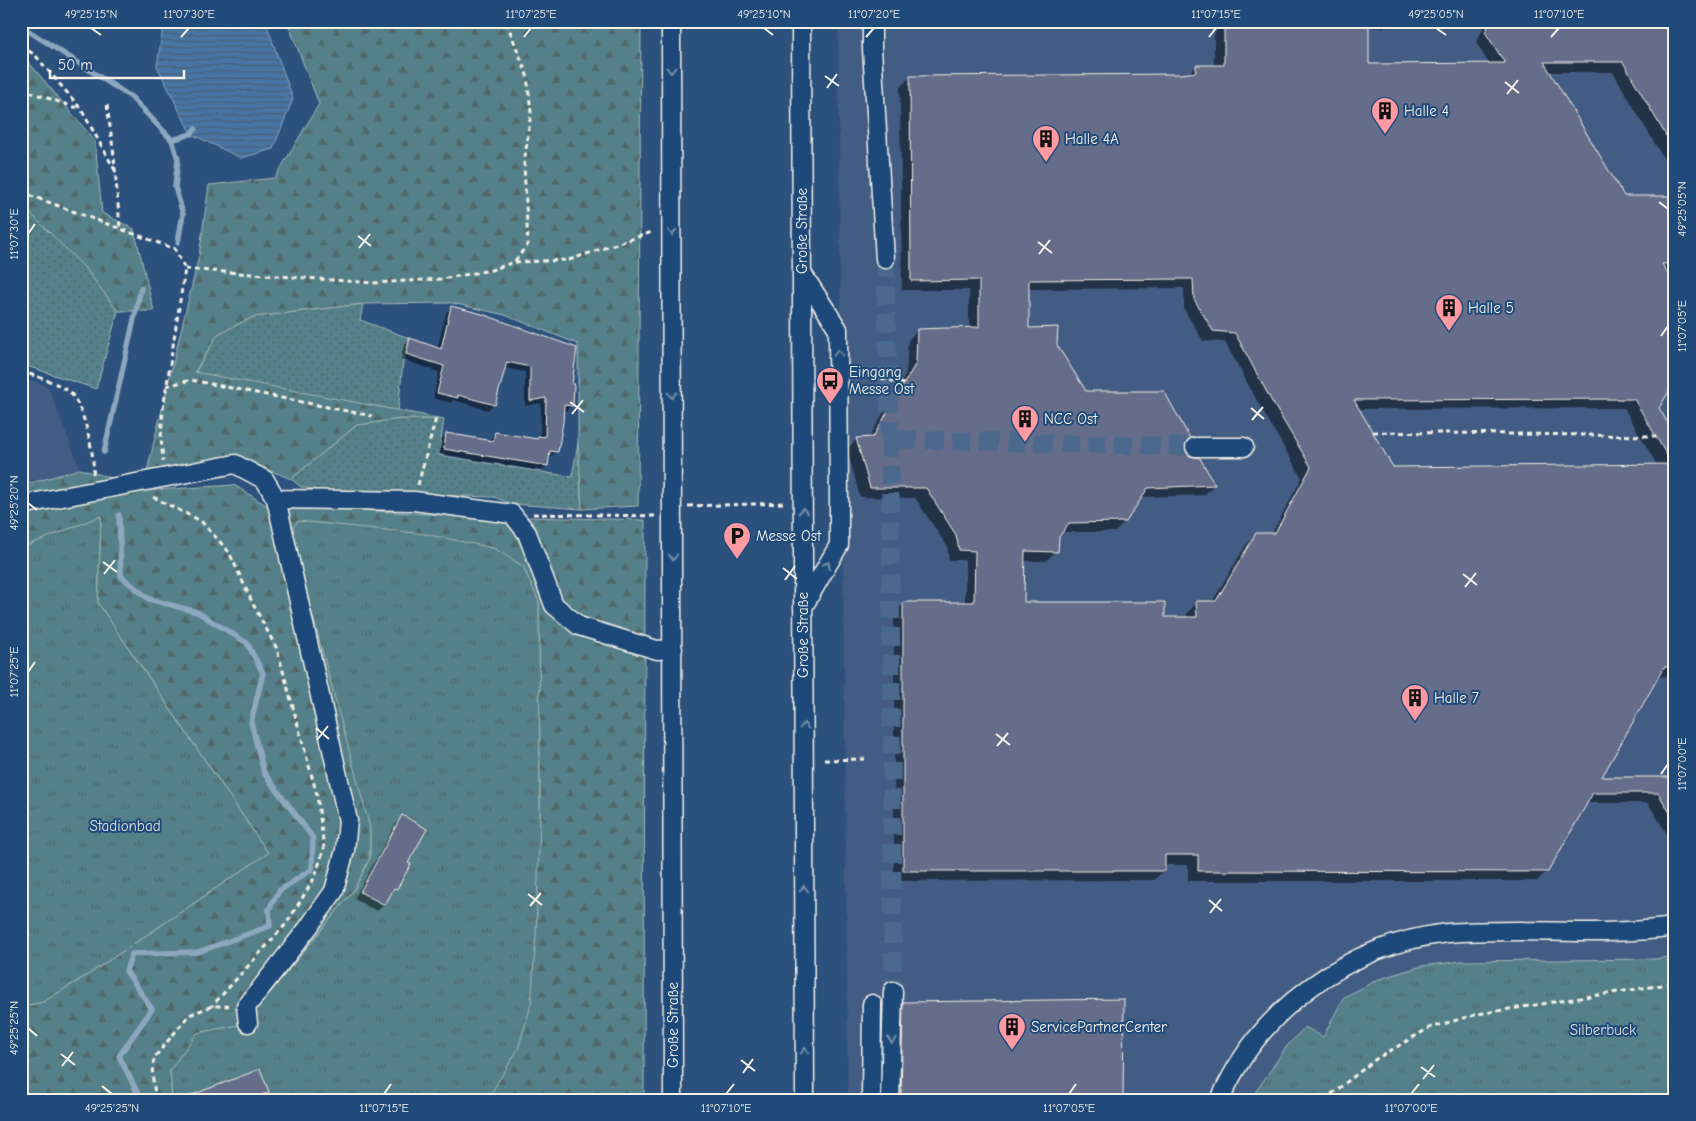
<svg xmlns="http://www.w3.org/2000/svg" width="1696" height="1121" viewBox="0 0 1696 1121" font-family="'Comic Neue',sans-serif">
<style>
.built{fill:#425c83}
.grass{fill:url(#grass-dots);stroke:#a4b8b8}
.forest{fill:url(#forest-firs);stroke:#a4b8b8}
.park{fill:url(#park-tufts);stroke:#a4b8b8}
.water{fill:url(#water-rules);stroke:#8da7bf}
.shadow{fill:#0007;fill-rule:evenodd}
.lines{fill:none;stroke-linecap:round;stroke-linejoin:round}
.stream{stroke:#8da7bf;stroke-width:5.5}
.building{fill:#656d8a;stroke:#f4f1e8;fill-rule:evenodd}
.minor-tunnel{stroke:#4b698d;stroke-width:18;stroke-dasharray:18 9;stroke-linecap:butt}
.minor-casing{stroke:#f4f1e8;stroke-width:21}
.path{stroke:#f4f1e8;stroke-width:3;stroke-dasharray:5 4;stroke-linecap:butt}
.minor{stroke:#1f4a7a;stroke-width:18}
.oneway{stroke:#748da6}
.ticks{fill:none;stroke:#f4f1e8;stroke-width:2}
.labels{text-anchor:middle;stroke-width:4;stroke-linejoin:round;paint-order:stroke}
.poi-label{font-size:15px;fill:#f4f1e8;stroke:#1f4a7a;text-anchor:start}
.street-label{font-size:15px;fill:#f4f1e8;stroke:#1f4a7a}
.park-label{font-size:15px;fill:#dce0da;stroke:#1f4a7a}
.neatline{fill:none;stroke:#f4f1e8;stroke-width:2}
.ticks-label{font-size:12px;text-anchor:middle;fill:#f4f1e8}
</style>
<defs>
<pattern id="grass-dots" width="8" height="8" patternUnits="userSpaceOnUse" patternTransform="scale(1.25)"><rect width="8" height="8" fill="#548089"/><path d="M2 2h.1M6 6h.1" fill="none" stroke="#4f676b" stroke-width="1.8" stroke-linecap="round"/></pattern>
<pattern id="forest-firs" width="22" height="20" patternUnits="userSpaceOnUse" patternTransform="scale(1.25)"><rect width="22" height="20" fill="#548089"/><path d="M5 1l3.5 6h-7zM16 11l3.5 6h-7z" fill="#4f676b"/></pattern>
<pattern id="park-tufts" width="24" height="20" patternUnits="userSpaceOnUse" patternTransform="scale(1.25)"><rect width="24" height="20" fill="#548089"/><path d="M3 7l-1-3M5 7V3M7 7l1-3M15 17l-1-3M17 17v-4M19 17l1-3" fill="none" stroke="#4f676b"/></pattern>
<pattern id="water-rules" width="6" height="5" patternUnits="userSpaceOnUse" patternTransform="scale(1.25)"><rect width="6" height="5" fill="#4975a4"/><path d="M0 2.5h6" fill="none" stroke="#495e75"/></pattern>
</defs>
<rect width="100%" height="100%" fill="#2d517d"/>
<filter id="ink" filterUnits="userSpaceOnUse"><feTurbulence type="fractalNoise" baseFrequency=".02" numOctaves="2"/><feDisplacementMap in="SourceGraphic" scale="10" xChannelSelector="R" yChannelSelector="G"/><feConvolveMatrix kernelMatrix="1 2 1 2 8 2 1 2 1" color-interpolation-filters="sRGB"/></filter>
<g filter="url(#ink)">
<!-- built -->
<path class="built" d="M838,21H1675V956L1344,997L1323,1037L1270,1069L1250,1100H848Z
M21,377L48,386L80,469L21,486Z"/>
<!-- grass -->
<path class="grass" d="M21,204L85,268L118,311L96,389L21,364Z
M363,304L360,320L409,338L403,363L398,411L195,373L218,334L253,317Z
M400,419H444L439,455L572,477L578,443L582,509L512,504L494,497L331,492L301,487L291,479L357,425Z"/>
<!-- forest -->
<path class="forest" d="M287,21H641L638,506L582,509L578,443V344L505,315L452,303L363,304L253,317L218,334L195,372L444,419H400L357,425L291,479L237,457L147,471L199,256L209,185L275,178L319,104Z
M21,53L95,141L102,213L134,229L154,311H118L85,268L21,204Z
M80,469L154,490L234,485L266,505L448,515L645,520L644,1100H487L540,820L539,602L523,566L370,828V858L354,890L256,1010L255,1019L170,1070L172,1100H21V1007L43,1002L89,974L268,853L98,603L101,517L21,548V486Z"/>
<!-- park -->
<path class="park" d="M101,516L98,603L268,853L89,974L43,1002L21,1007V548Z
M298,521L425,534L493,548L523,566L539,602L540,820L536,935L531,1005L518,1049L487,1100H172L170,1070L197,1033L248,1023L255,1019L256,1010L354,890L370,858V828L303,580L292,529Z
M1675,956V1100H1250L1287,1046L1305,1027L1323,1037L1344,997L1379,979L1422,966L1462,961L1656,959Z"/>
<!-- water -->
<path class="water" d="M164,21H268V29L293,99L273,149L241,158L191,134L157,66Z"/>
<!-- shadow -->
<path class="shadow" d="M1223,21H1398L1392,27H1367L1368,65L1489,64L1476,42L1487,21H1675V178L1613,72H1548L1623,197H1675V273H1667L1657,408L1675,438V676L1657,677L1600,778H1673L1675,776V847L1648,803H1586L1547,871L1537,881H1188V865H1164V870L1154,880L894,881V613L904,603H965V560H949L947,546L915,498L860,497L847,449L857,439L869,438L906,374L908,340L918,330L969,329V290H902L900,87L910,77L1188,74L1196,66H1214V35ZM1184,288V309L1203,341L1225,342L1262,410L1302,478L1271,535L1256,534L1246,545L1212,602L1197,603L1187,613V618H1163L1023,603V561H1046L1056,551L1058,537L1061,532H1115L1125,522L1140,497L1204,495L1214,485L1184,452V442L1085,392L1056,345L1028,329V289ZM1624,408L1657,465L1392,468L1358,409Z
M451,307L571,385L572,405L566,411L562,410L556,451L551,457H548L547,466L541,471L439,454L441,440L447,434L489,441L495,433L535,440L538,437L540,438L541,403L525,406V372L504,368L493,405L488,410L453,400L451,403L433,398L439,372L401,359L404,345L410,340L437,350L446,313Z
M403,816L406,863L396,888L389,895L384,905L377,911L354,899L396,823Z
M904,1003L1122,1100H893L894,1013Z
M268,1092L260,1100H194Z"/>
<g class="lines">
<!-- stream -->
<path class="stream" d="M21,26L131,97L172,140
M178,242L183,214L175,187L178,159L172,140L191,134L195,129
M104,452L141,288
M119,515L121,576L149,599L197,612L247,643L263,673L251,722L264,773L313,838L312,869L279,891L269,909L270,926L198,952L132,954L126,971L152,1009L119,1056L141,1100"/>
</g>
<!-- building -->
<path class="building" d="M1230,21H1356V25H1369V64L1505,63L1485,32L1491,21H1675V151L1623,62H1544L1624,196H1675V264H1662L1675,284V381L1659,408L1675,435V667H1664L1602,777H1675V821L1658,793H1593L1548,872L1198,871V855H1165V871H903V602H974L975,551L959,550L956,535L926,488H870L856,438L873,437L916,363L917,329L979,327V280L911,281L910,76L1181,74L1196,72V65H1224V24H1230ZM1193,279L1194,299L1213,331L1235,333L1271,400L1311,467L1275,533H1256L1216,601H1196L1197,617H1165V602H1024L1025,551L1058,552L1059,537L1069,523L1126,522L1148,488L1215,485L1200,458L1190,456L1186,452V442L1190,438L1164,391H1086L1057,345L1058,327L1029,328V280ZM1634,399L1672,464L1393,467L1354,400Z
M451,306L482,314L577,348L572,384H574L573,406L564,405L563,422L558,452L550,451L548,466L444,449L446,433L493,441L495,432L537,439L538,436L545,437L546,398L530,401V367L507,362L495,405L458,395V398L437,393L444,366L406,354L410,338L441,349Z
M402,815L427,829L408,863L411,864L397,889L394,888L385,905L360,892Z
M1124,999L1123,1100H901L903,1002Z
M260,1069L269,1092L250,1100H184V1098Z"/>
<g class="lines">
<!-- minor-tunnel -->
<path class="minor-tunnel" d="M885,259L890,439L1195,447
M890,439L893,991"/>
<defs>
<path id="minor" d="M671,21L673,1100
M801,21L805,1100
M872,21V49L885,259
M802,273L838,329L839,504V545L803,607
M1195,447H1244
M276,499L414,501L512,514L527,533L554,605L579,626L657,650L673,649
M21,505L235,464L265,480L276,499L348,821L345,850L334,891L308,928L246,1007L248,1023
M871,1100L872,1004
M890,1100L893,991
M1220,1100C1259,1009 1349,944 1448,933C1472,931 1496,931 1520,931C1571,932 1623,934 1675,927"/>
</defs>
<!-- minor casing -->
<use href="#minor" class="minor-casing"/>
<!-- path -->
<path class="path" d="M21,46L35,55L81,109L116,172
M21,89L80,109
M107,105L114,156L120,228
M21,192L175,249L185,269L163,409L161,438L163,461
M515,262L569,260L652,232
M185,269L373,283L442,279L491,270L514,262L528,244L524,164L531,113L527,75L506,21
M21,371C37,377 54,381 68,391C83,401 96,458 93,475
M855,375L872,376L904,384
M166,386L191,380L372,416
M1373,432L1656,436
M418,485L436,418
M153,497L201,521L229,552L253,604L277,649L317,795L324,848L315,877L287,923L212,1006
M688,506L787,503
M533,514L655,516
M824,760L866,759
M156,1100L152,1074L154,1058L189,1015L212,1006H229
M1324,1100L1376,1059L1429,1028L1478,1014L1675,983"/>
<!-- minor -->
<use href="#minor" class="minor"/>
</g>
<!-- one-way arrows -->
<defs><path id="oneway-chevron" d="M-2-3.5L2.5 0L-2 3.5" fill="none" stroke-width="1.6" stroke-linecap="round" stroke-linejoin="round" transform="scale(1.25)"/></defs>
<g class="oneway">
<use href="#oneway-chevron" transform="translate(671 70) rotate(90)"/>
<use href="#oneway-chevron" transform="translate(672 232) rotate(90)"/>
<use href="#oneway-chevron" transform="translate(838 353) rotate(-90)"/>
<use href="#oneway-chevron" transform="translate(672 395) rotate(90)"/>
<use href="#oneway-chevron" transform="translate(803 511) rotate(-91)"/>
<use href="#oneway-chevron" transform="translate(673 557) rotate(90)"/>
<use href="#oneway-chevron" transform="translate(827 565) rotate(-60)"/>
<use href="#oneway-chevron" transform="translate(804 726) rotate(-90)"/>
<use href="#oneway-chevron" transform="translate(804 889) rotate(-90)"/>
<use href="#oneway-chevron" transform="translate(892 1040) rotate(92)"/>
<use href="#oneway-chevron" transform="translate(805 1051) rotate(-90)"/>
</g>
</g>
<!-- ticks -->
<path class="ticks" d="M91,28L101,35M764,28L773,35M1436,28L1446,35M181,37L189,28M524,37L531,28M866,37L874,28M1209,37L1216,28M1551,37L1559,28M825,76L839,86M1505,82L1519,93M827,88L837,74M1507,94L1518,80M1659,202L1668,209M28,234L35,224M358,236L371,246M1038,242L1052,253M359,248L370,234M1039,254L1050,240M1661,336L1668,326M570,402L584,412M1251,408L1264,419M572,414L583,400M1252,420L1263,407M28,503L37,510M103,562L117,572M783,568L797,579M104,574L115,560M1463,574L1477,585M785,580L795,566M1465,587L1476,573M28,672L35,662M316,728L329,739M996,734L1010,745M317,740L328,726M997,746L1008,733M1661,774L1668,764M528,894L542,905M1209,900L1222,911M530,906L541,893M1210,913L1221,899M28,1028L37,1036M61,1054L75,1065M741,1060L755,1071M62,1066L73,1052M1421,1067L1435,1077M743,1073L753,1059M1423,1079L1434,1065M102,1086L112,1094M384,1094L391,1084M726,1094L734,1084M1069,1094L1076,1084M1411,1094L1419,1084"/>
<!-- icons -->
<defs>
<symbol id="building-pin" viewBox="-11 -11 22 30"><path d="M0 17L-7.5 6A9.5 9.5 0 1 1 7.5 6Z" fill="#ff9aa2" stroke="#1f4a7a"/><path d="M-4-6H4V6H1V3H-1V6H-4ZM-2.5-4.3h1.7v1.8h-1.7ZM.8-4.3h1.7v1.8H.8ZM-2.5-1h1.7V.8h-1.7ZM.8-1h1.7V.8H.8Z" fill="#111"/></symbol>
<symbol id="bus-pin" viewBox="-11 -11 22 30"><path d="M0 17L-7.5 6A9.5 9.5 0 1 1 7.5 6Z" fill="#ff9aa2" stroke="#1f4a7a"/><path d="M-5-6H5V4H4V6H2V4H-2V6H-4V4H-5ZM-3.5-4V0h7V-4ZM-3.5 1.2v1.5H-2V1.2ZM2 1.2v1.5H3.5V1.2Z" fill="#111"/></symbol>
<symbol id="parking-pin" viewBox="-11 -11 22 30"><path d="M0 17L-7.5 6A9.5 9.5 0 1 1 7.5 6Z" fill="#ff9aa2" stroke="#1f4a7a"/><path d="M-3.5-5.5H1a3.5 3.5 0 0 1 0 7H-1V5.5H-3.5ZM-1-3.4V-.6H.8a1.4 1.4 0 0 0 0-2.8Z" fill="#111"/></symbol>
</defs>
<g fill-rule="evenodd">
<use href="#building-pin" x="1369" y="95" width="32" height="43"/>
<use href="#building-pin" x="1030" y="123" width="32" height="43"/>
<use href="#building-pin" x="1433" y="292" width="32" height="43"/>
<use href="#bus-pin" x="814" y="365" width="32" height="43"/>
<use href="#building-pin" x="1009" y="403" width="32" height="43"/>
<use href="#parking-pin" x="721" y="520" width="32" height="43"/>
<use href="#building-pin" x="1399" y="682" width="32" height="43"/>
<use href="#building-pin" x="996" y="1011" width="32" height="43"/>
</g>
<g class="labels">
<!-- poi labels -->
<g class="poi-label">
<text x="1404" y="116">Halle 4</text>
<text x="1065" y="144">Halle 4A</text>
<text x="1468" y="313">Halle 5</text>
<text x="849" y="377">Eingang<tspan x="849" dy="17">Messe Ost</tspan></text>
<text x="1044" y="424">NCC Ost</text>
<text x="756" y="541">Messe Ost</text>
<text x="1434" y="703">Halle 7</text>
<text x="1031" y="1032">ServicePartnerCenter</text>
</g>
<!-- street labels -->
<g class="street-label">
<text transform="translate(802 231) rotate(-90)" y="5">Große Straße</text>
<text transform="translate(803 635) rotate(-90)" y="5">Große Straße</text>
<text transform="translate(673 1025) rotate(-90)" y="5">Große Straße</text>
</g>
<!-- park labels -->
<g class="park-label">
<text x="125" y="831">Stadionbad</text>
<text x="1603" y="1035">Silberbuck</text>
</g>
</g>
<!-- margin -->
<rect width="1696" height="1121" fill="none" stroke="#1f4a7a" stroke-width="55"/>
<!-- scale -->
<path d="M50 70v8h134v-8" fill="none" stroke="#f4f1e8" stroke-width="2.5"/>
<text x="58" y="70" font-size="15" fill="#f4f1e8" stroke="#1f4a7a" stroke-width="4" paint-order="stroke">50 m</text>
<rect x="28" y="28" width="1640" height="1066" class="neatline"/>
<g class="ticks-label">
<text x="91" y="18">49°25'15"N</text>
<text x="189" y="18">11°07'30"E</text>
<text x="531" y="18">11°07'25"E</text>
<text x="764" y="18">49°25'10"N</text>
<text x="874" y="18">11°07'20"E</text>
<text x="1216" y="18">11°07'15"E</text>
<text x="1436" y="18">49°25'05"N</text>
<text x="1559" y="18">11°07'10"E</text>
<text transform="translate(1682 209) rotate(-90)" y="4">49°25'05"N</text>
<text transform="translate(14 234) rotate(-90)" y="4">11°07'30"E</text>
<text transform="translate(1682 326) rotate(-90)" y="4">11°07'05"E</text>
<text transform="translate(14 503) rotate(-90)" y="4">49°25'20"N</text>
<text transform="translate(14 672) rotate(-90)" y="4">11°07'25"E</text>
<text transform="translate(1682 764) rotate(-90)" y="4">11°07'00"E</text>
<text transform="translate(14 1028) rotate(-90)" y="4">49°25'25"N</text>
<text x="112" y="1112">49°25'25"N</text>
<text x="384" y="1112">11°07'15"E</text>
<text x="726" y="1112">11°07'10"E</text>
<text x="1069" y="1112">11°07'05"E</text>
<text x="1411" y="1112">11°07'00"E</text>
</g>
</svg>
